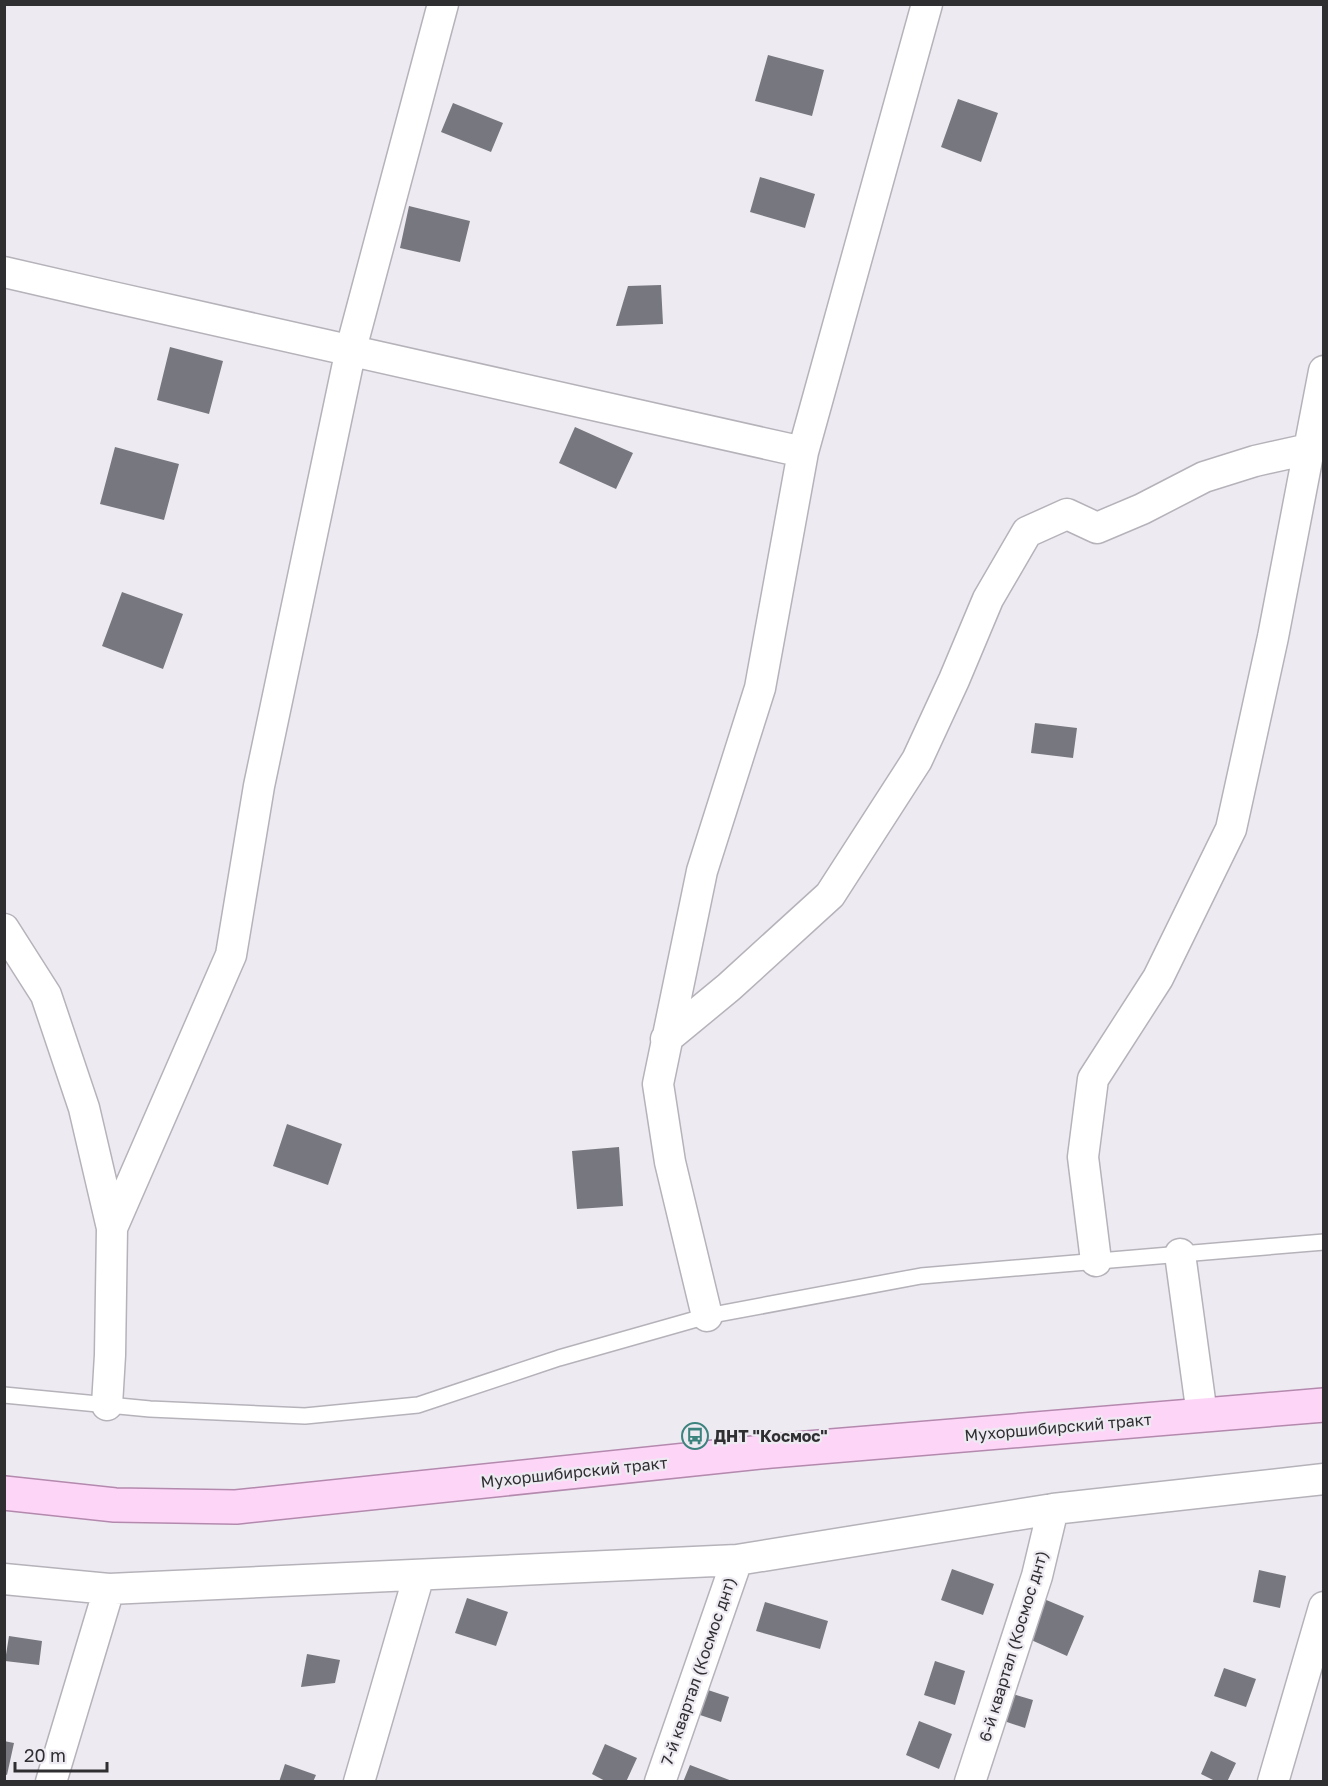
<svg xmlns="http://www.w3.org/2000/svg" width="1328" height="1786" viewBox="0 0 1328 1786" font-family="'Golos Text',sans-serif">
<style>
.building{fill:#77787f}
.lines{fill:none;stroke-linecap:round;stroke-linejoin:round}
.lane-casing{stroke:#b6b2ba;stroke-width:18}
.street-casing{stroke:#b6b2ba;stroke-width:33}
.primary-casing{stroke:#b489ae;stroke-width:36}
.lane{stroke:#fff;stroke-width:15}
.street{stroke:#fff;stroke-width:30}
.primary{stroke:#fdd6f7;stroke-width:33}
.labels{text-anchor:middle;stroke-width:4.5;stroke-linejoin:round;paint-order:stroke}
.street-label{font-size:16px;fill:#2f2e31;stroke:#eeeaf2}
.poi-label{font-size:16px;font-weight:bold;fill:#2f2e31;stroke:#eeeaf2;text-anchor:start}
</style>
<rect width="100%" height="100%" fill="#eeeaf2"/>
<!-- building -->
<path class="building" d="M768,55L824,70L812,116L755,101Z
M958,99L998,113L981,162L941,147Z
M453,103L503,123L491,152L441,132Z
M760,177L815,194L805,228L750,212Z
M409,206L470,221L460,262L400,248Z
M661,285L663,324L616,326L628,286Z
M170,347L223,361L209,414L157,400Z
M575,427L633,453L616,489L559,463Z
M115,447L179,464L164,520L100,504Z
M122,592L183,614L163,669L102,646Z
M1035,723L1077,728L1073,758L1031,753Z
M287,1124L342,1144L328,1185L273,1166Z
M619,1147L623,1206L577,1209L572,1151Z
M952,1569L994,1584L983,1615L941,1600Z
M1259,1570L1286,1576L1280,1608L1253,1602Z
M1037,1596L1084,1616L1067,1656L1020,1635Z
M467,1598L508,1612L496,1646L455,1633Z
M765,1602L828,1621L820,1649L756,1631Z
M9,1636L42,1641L39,1665L5,1661Z
M307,1654L340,1660L335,1683L301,1687Z
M935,1661L965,1671L955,1705L924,1695Z
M1224,1668L1256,1679L1246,1707L1214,1696Z
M696,1686L729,1697L721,1722L688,1711Z
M1006,1692L1033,1700L1025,1728L998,1719Z
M919,1721L952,1734L939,1769L906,1755Z
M4,1741L14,1743L7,1775L4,1774Z
M605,1744L637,1758L626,1782H607L592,1774Z
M1211,1751L1236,1763L1227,1782H1217L1201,1774Z
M285,1764L316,1775L313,1782H279Z
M690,1765L732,1781V1782H683Z"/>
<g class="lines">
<defs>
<path id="lane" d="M4,1395L150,1409L305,1416L418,1405L559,1358L707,1316L921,1276L1324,1242"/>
<path id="street" d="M4,272C270,334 537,392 803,452
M4,929L46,995L84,1108L112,1228
M666,1039L729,987L830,895L917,760L954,680L988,599L1027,532L1067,514L1097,528L1142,509L1204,477L1255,461L1309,449
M1180,1254L1202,1415
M1096,1261L1083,1157L1093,1079L1158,978L1231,829L1273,637L1324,371
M707,1316L670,1162L658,1084L702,871L760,688L803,452L927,4
M107,1405L110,1355L112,1228L231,955L259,786L351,349L443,4
M4,1579L109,1589L737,1560L1053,1509L1324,1479
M51,1782L109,1589
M359,1782L419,1575
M660,1782L737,1560
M970,1782L1037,1576L1053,1509
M1273,1782L1324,1607"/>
<path id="primary" d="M4,1493L115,1505L236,1507L771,1451L1324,1405"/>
</defs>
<!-- lane casing -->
<use href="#lane" class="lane-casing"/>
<!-- street casing -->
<use href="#street" class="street-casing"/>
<!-- primary casing -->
<use href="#primary" class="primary-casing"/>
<!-- lane -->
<use href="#lane" class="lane"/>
<!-- street -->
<use href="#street" class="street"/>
<!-- primary -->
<use href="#primary" class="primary"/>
</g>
<!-- icons -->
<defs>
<symbol id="bus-ring" viewBox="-11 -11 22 22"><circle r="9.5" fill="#eeeaf2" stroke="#3c837e" stroke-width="1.5"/><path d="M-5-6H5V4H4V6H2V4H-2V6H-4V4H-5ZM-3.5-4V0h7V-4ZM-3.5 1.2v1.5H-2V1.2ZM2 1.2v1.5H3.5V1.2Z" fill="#3c837e"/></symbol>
</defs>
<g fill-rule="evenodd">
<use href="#bus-ring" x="680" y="1421" width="30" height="30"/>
</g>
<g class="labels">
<!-- street labels -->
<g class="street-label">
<text transform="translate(1058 1427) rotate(-5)" y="6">Мухоршибирский тракт</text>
<text transform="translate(574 1472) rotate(-6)" y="6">Мухоршибирский тракт</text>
<text transform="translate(1013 1646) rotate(-73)" y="6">6-й квартал (Космос днт)</text>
<text transform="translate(698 1671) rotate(-71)" y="6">7-й квартал (Космос днт)</text>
</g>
<!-- poi labels -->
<g class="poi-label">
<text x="714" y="1442">ДНТ "Космос"</text>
</g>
</g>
<!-- border -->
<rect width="1328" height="1786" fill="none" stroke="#2f2e31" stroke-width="12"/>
<!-- scale -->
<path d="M15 1762v9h92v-9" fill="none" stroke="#2f2e31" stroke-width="3"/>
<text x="24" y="1762" font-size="18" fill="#2f2e31" stroke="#eeeaf2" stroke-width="4.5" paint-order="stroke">20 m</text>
</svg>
